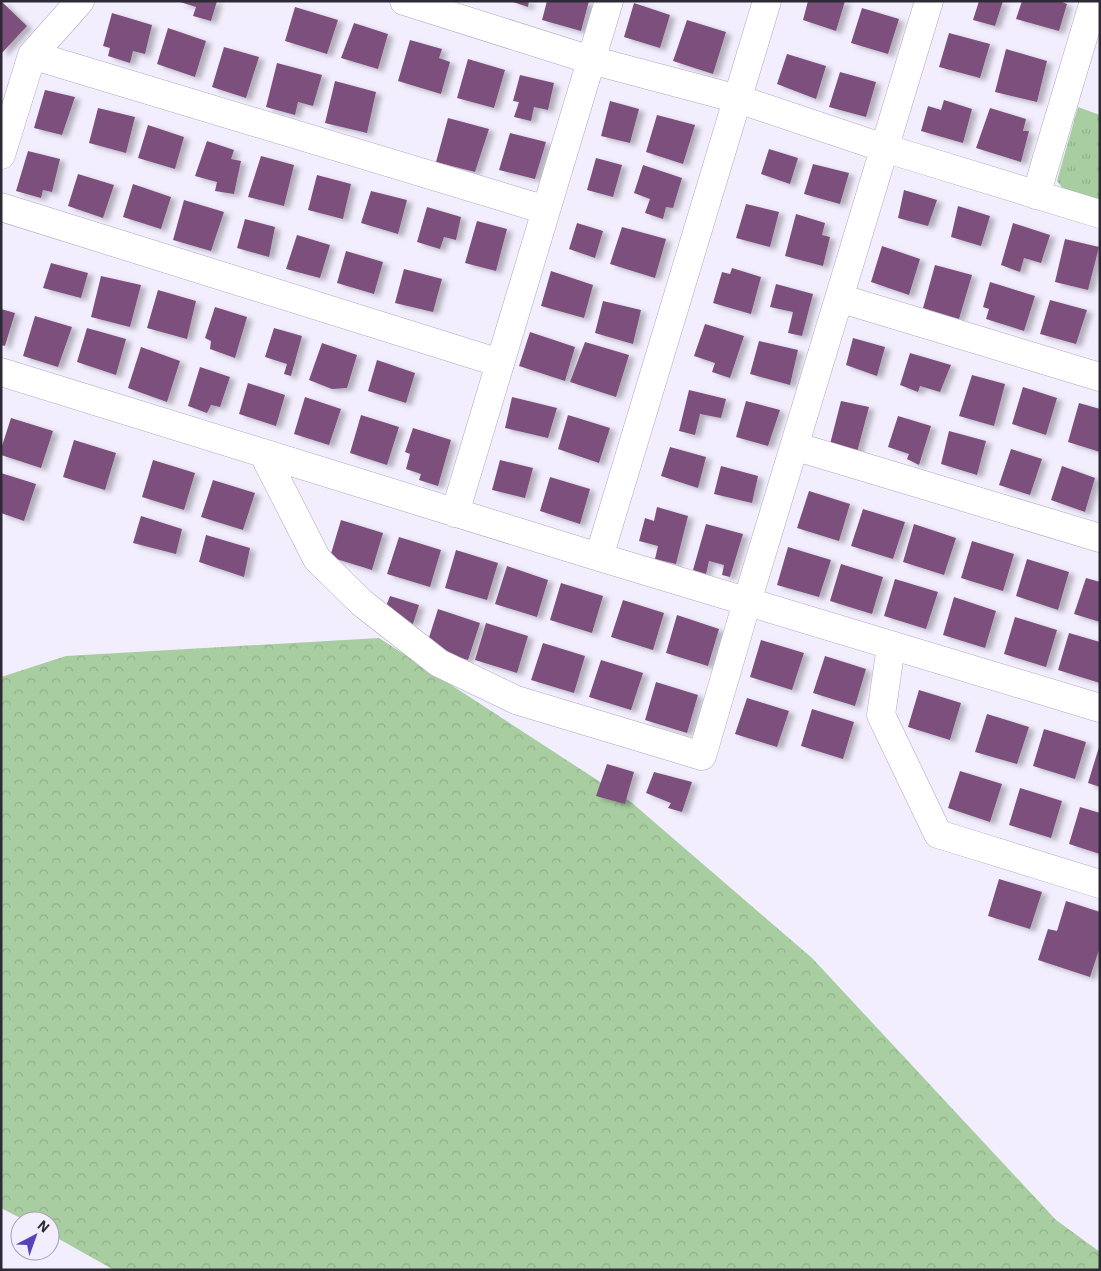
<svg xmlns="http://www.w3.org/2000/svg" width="1101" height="1271" viewBox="0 0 1101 1271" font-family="'IBM Plex Sans',sans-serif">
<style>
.grass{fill:url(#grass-tufts)}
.forest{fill:url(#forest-crowns)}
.building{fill:#7d507c;filter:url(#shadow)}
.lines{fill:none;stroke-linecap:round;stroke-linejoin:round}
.minor-casing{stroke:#afa7c0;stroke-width:29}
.minor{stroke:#fff;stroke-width:28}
</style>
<defs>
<pattern id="grass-tufts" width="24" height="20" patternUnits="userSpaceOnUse" patternTransform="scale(1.25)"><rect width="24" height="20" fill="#a8cda0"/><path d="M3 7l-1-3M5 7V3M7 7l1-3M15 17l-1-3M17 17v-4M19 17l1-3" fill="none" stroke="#91b08a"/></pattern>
<pattern id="forest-crowns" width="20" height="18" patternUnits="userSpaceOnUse" patternTransform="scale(1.25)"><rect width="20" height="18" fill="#a8cda0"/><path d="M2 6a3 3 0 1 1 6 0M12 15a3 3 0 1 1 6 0" fill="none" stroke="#91b08a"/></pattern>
<filter id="shadow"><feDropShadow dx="5.5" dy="3" stdDeviation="2.5" flood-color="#0004"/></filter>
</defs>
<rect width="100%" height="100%" fill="#f3eefe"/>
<!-- grass -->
<path class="grass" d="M1078,107L1100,115V204L1067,194L1057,181Z"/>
<!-- forest -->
<path class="forest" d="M379,638L631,802L812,958L1056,1220L1100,1252V1270H114L50,1234V1221H26L1,1208V677L66,656Z"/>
<!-- building -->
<path class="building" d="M1,1L27,26L1,54Z
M177,1H217L211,21L193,16L196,7Z
M510,1H529L528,7Z
M547,1H589L581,31L542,20Z
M808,1H845L836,31L803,20Z
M979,1H1003L995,26L973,20Z
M1022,1H1060L1067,4L1059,31L1016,19Z
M634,3L670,15L660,48L624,37Z
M295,7L338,20L327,54L285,41Z
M862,8L899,19L888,54L851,43Z
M112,13L152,25L145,54L133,51L130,63L108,56L110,48L103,46Z
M687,20L726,32L713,74L673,61Z
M354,23L388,34L378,69L341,58Z
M168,28L206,41L195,77L157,64Z
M949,33L990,44L980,78L939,67Z
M410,40L442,49L439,58L450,62L441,94L398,81Z
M224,47L259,57L246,98L212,87Z
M1006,49L1047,61L1037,102L995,92Z
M787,54L826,66L816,99L777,84Z
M468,59L505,70L494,108L457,98Z
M277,63L322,75L313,106L298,102L295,115L266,107Z
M840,72L876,82L866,117L829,107Z
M520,75L554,83L548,110L534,107L531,121L514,117L519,102L513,101Z
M335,81L376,92L367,133L325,123Z
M45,90L75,97L62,135L34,128Z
M944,100L972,109L963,143L921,131L928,106L941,110Z
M610,101L639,109L630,143L601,136Z
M98,108L135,117L126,153L89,143Z
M990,108L1026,119L1023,131H1029L1021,162L976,148Z
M657,115L695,125L683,164L646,152Z
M448,118L489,129L475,172L436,162Z
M148,125L184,137L175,169L138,158Z
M510,133L546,142L535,179L499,170Z
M207,141L234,150L231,159L241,161L234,194L215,191L217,182L195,176Z
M769,149L798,158L790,184L761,174Z
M28,151L60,159L52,192L43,190L41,198L16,191Z
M261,156L294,165L284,206L248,197Z
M596,158L622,165L613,197L587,190Z
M813,164L849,173L840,204L804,194Z
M643,165L682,178L673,208L666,207L663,219L645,213L650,199L634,193Z
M78,174L114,185L103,218L68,206Z
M317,175L351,184L343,219L308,210Z
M133,184L171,197L161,229L123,217Z
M904,190L937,200L928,226L898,218Z
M371,191L407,200L398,234L361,223Z
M184,200L224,212L211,251L173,240Z
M746,204L779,212L770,247L736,238Z
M958,206L990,216L981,246L951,237Z
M427,207L461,217L456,240L444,237L440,249L417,242Z
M796,214L825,223L822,235L830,237L823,266L785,256Z
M245,219L275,227L269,257L237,248Z
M477,221L507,229L496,271L465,263Z
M577,223L603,231L595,258L569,249Z
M1013,223L1050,235L1041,263L1024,258L1020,272L1001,265Z
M622,227L666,239L655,278L610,264Z
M297,235L330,245L320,278L286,269Z
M1065,239L1099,247L1088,290L1055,282Z
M882,246L920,259L909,295L871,282Z
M346,251L383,262L374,294L337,283Z
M51,263L88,273L81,298L43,288Z
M935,265L972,275L959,319L923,308Z
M732,268L761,277L751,314L713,303L722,272L730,274Z
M404,269L442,279L433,312L395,303Z
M551,271L593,285L584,318L541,306Z
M101,276L141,285L130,327L91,317Z
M990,282L1035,296L1024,331L986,319L989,309L983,307Z
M776,284L813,294L802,336L788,333L793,312L770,307Z
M158,290L196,301L187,339L147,328Z
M1050,300L1087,310L1076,344L1040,334Z
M603,301L641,310L633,344L595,333Z
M215,307L247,317L235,358L210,349L211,341L205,338Z
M1,309L15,313L5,346L1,345Z
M35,316L72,327L58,367L23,356Z
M705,324L744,336L730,378L712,372L715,363L694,356Z
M87,328L126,339L116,375L77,362Z
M274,328L302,336L291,376L284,374L287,364L265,357Z
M530,332L575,347L565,381L519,366Z
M853,338L885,347L877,376L846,365Z
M759,341L798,350L790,385L750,374Z
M585,342L629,355L616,397L570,382Z
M322,343L357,355L347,388L332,389L309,380Z
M141,347L180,361L167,402L128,388Z
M910,353L951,365L940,392L920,386L918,392L900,385Z
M377,360L415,373L406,403L368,391Z
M200,367L230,377L220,407L211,405L207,413L188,406Z
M972,375L1005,384L994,426L959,416Z
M248,383L285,395L276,426L239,414Z
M1023,387L1057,398L1046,435L1012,424Z
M689,390L726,399L721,418L700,414L695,435L679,431Z
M305,397L341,409L329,445L294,434Z
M512,397L557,408L548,438L505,428Z
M746,401L780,410L768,446L736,437Z
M841,401L869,407L856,456L829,448Z
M1079,403L1100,409V452L1068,442Z
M361,415L399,427L387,465L350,453Z
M568,415L610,428L599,463L558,449Z
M898,416L931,426L919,465L907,459L909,454L888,447Z
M11,418L53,431L41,468L1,455V449Z
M413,428L451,440L438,486L419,480L421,474L406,469L410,454L405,452Z
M949,431L986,441L977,475L941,464Z
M74,440L116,453L105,490L63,477Z
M670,447L706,457L698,488L661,476Z
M1011,449L1042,459L1030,495L999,485Z
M153,460L195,473L184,510L142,497Z
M500,460L533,468L525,498L492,490Z
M721,466L758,476L752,503L714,494Z
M1062,466L1095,478L1085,512L1051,500Z
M1,473L36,484L24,521L1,513Z
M550,477L590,489L580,524L540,511Z
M213,480L255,493L243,530L201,517Z
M809,491L850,504L839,541L797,528Z
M657,507L688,516L676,564L655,559L658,546L639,541L645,518L654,521Z
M863,509L905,522L893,559L851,546Z
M141,516L182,529L176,554L133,543Z
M341,520L383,533L372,570L330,557Z
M706,524L743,534L730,577L722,575L724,565L709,561L706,574L693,570Z
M914,524L956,538L944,575L903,562Z
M206,535L250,548L244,577L199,562Z
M399,537L441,550L430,587L387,574Z
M972,541L1014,554L1003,591L961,578Z
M788,547L831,560L819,597L777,585Z
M456,550L498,563L487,600L445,588Z
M1027,559L1069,572L1058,610L1016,596Z
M841,564L883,577L872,614L830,601Z
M507,566L548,580L537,617L495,604Z
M1086,578L1100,582V622L1074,614Z
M895,579L938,592L926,629L884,616Z
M561,583L603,596L592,633L550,620Z
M390,596L419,605L413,624L383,614Z
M954,597L996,611L985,648L943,635Z
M623,600L664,613L653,650L611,637Z
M438,609L480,623L468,660L426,647Z
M677,615L719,629L708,666L666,653Z
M1015,617L1057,630L1046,667L1004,654Z
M486,623L528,636L517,673L475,660Z
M1069,633L1100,642V683L1058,670Z
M761,640L804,653L792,690L750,677Z
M543,643L585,656L574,693L531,680Z
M825,656L866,669L855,706L813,693Z
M601,660L643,673L631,710L589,697Z
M656,682L698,695L687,733L645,720Z
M919,690L961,703L950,740L908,727Z
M747,698L789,711L777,747L735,734Z
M812,709L854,722L843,759L801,746Z
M987,714L1029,727L1017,764L975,752Z
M1044,729L1086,742L1075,779L1033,766Z
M1099,747L1100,748V787L1088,783Z
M607,764L634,772L625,804L596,796Z
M960,771L1002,784L990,822L948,808Z
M654,772L692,782L682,812L668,808L671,803L646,793Z
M1020,788L1062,801L1051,838L1009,825Z
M1080,807L1100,813V854L1069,844Z
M999,879L1042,892L1030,929L988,916Z
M1066,901L1100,912V947L1090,977L1038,960L1048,929L1057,931Z"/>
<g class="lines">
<defs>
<path id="minor" d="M404,1L591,60L738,99L884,148L1100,214
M32,55L546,210
M1,155L32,55L80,1
M1036,195L1094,1
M1,207L500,363
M839,298L1100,377
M1,372L599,557L1100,708
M794,446L1100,538
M263,453L317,559L362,603L439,663L516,700L702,756L747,602L929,1
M455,513L609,1
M599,557L767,1
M891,646L881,715L938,834L1100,884"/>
</defs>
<!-- minor casing -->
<use href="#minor" class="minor-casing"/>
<!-- minor -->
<use href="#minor" class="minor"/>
</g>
<!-- border -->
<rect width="1101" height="1271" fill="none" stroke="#2e2a35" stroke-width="5"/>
<!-- north arrow -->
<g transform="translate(35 1236) rotate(41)"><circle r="24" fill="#f3eefe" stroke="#a4a0ae"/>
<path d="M0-4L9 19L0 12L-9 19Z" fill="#5842ba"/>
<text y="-8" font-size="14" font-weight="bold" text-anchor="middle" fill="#2e2a35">N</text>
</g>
</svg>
